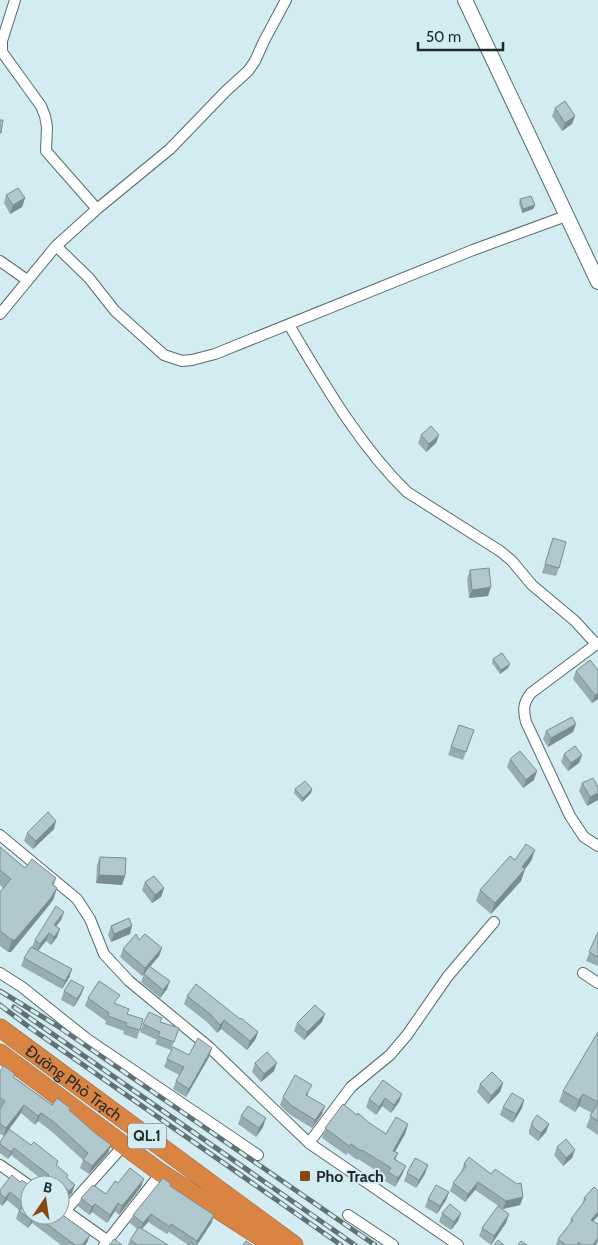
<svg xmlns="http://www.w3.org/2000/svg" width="598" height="1245" viewBox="0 0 598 1245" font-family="Cabin,sans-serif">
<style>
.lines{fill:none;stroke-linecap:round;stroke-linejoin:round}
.street-casing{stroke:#556b6f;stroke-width:12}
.secondary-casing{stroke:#556b6f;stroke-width:16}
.highway-casing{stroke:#99643b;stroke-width:19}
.street{stroke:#fff;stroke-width:10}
.secondary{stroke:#fff;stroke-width:14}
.highway{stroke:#da8444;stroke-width:18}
.rail-casing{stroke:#617073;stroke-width:5}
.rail{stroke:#d3ecf1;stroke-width:3;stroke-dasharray:9;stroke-linecap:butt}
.wall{fill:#97acb0}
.shaded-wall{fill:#7b8c90}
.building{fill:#b0c8cd;stroke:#7b8c90}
.poi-dot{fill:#884710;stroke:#d3ecf1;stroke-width:2}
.labels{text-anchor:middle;stroke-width:4;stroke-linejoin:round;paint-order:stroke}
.shield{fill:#d3ecf1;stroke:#556366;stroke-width:1}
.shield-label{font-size:15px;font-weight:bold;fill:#1f282a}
.street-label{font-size:16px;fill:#1f282a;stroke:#d3ecf1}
.poi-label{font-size:16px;font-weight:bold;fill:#1f282a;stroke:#d3ecf1;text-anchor:start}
</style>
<rect width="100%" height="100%" fill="#d3ecf1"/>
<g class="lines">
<defs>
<path id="street" d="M15,0L2,41V52L41,106L45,116L47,127L46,151L97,209
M56,246L89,278L115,311L164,355L182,361L192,360L215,354L473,250L566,216
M0,261L27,280
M0,314L56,246L97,209L170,149L226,91L248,71L255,61L264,41L286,0
M289,325C323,382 358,444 407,492L500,551L512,561L532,585L575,621L596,644
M598,643L531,693C523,703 523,710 526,722L570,816L584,837L598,846
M0,835L77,899L90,919L104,954L129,981L209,1047L309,1143L458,1245
M0,973L22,987L87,1039L258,1155
M583,973L598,983
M309,1143L351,1087L390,1055L407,1035L448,976L494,922
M0,1165L30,1186
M60,1207L108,1241
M65,1211L124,1145
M348,1215L393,1245
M104,1245L161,1173"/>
<path id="secondary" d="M465,0L598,282"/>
<g id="highway">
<path id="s1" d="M0,1028L294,1245"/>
<path d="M0,1053L161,1173L273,1245"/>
</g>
</defs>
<!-- street casing -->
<use href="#street" class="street-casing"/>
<!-- secondary casing -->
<use href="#secondary" class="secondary-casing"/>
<!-- highway casing -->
<use href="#highway" class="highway-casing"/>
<!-- street -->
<use href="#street" class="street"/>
<!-- secondary -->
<use href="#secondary" class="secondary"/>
<!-- highway -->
<use href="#highway" class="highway"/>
<defs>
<path id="rail" d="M0,991L56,1025L375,1245
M0,1005L29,1027L341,1245
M14,1007L355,1245"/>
</defs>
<!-- rail casing -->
<use href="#rail" class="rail-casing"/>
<!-- rail -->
<use href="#rail" class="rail"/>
</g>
<!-- wall -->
<path class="wall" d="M555,108L575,116L572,124L562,131L552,116Z
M6,195L25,198L22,207L10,214L4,203Z
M520,199L535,205L533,209L522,213L519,203Z
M421,435H439L436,443L426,452L418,443Z
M553,538L559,568L556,576L542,573Z
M470,570L488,596L469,598L467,579Z
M493,659L508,668L500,674L492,663Z
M576,671L598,699L592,703L573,679Z
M576,724L573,732L548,747L543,739L546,731Z
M459,725L474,730L463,760L448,755Z
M564,754L582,755L579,763L568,771L561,762Z
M510,759L534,780L523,788L507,767Z
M582,783L598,787V800L587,806L579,791Z
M295,789H312L311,793L302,802L294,793Z
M54,829L33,849L24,841L27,833Z
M0,847L25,868L56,878L54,885L57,888L53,900L46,909L11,952H8L0,946V892L3,888L0,885Z
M535,850L531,861L525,869L521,881L491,914L476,901L480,890L515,860Z
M100,857L125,876L122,885L96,883L97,865Z
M145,882L164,888L161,897L152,903L142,890Z
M64,912L61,920L56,926L57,937L51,945L46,941L38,951L72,969L69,978L62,989L21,966L24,958L32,947L35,940Z
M111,926H132L130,934L111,942L108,935Z
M598,932V966L586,961Z
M139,940L162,948L159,956L150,967L167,989L160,998L141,982L144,974L142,976L120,957L123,949Z
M84,987L81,995L74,1007L61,1000L64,991Z
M187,996L258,1032L255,1040L247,1050L221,1029L217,1033L207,1022L184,1004Z
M88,998L116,1004L127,1014L143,1019L137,1039L123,1034L124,1031L105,1024L106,1021L85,1006Z
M161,1022L179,1028L171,1050L155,1044L157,1040L140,1032L143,1024Z
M322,1022L304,1040L294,1031L297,1023Z
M598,1032V1135L586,1127L592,1113L579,1106L575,1112L559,1102L563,1091Z
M212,1048L209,1057L186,1097L173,1089L176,1081L179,1075L164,1067L167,1059L189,1055Z
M255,1063L274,1071L261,1082L252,1072Z
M0,1071L14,1077L52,1105L70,1108V1111L94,1132L111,1145L108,1153L89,1174L80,1168L83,1160L51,1131L38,1121L35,1125L21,1113L4,1136L0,1134Z
M503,1083L500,1092L488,1104L477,1092L480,1084Z
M309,1093L307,1096L322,1114L312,1128L289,1114L280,1105L283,1097Z
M402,1094L399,1102L391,1113L382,1106L376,1115L366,1107L369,1099Z
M524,1100L522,1108L513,1123L500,1115L503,1107Z
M357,1115L386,1134L408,1124L405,1134L395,1152L398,1153L396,1159L402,1175L395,1187L385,1181L386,1177L358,1159L357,1160L348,1153L346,1155L322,1138L325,1128Z
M241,1116L263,1127L256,1137L238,1124Z
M532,1122L549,1124L546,1132L538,1141L529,1134V1130Z
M0,1142L57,1166L68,1175L67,1178L72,1193L66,1199L60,1194V1185H44L45,1182L11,1155L8,1159L0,1153Z
M557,1147L572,1158L563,1166L554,1155Z
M464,1164L491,1174L523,1197L520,1205L503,1209L475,1190L465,1202L450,1191L453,1183L461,1172Z
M407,1173L425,1174L416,1188L404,1181Z
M20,1182L30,1215H60L90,1235L85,1245H61L32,1223L28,1228L16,1219L19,1210L7,1200L2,1206L0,1204V1190Z
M118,1183L141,1187L119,1215L115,1211L107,1223L92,1212L89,1215L78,1206L81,1198L106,1194Z
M171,1184L170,1186L212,1222L197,1245H188L169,1232L167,1234L148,1222L142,1229L168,1245H128L130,1240L137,1229L130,1223L133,1215Z
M598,1191V1216L593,1221L596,1245H556L558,1239L569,1226L571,1219L582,1205L584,1198Z
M449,1192L446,1200L437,1214L425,1207L428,1199Z
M442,1213H461L458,1221L451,1230L439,1222Z
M509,1214L506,1223L491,1245L479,1236L482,1228Z"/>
<!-- shaded-wall -->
<path class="shaded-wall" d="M575,116L572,124L562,131L565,123Z
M25,198L22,207L10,214L13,205Z
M535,205L533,209L522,213L523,209Z
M439,435L436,443L426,452L429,444Z
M491,587L488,596L469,598L472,590Z
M510,664L508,668L500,674L501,670Z
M598,693V699L592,703L595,695Z
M576,724L573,732L548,747L551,738Z
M582,755L579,763L568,771L571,763Z
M537,771L534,780L523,788L526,780Z
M312,789L311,793L302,802L303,798Z
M598,793V800L587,806L590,797Z
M56,821L54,829L33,849L36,841Z
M535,850L531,861L522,873L525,869L521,881L491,914L495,903Z
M99,875L125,876L122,885L96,883Z
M57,888L53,900L46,909L11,952H8L12,940Z
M164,888L161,897L152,903L155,895Z
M64,912L61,920L51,933L54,925Z
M132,926L130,934L111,942L114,934Z
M60,929L57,937L51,945L54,937Z
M49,933L46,941L37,952L40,944Z
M162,948L159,956L142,976L145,968Z
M72,969L69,978L62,989L65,981Z
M170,981L167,989L160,998L163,990Z
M84,987L81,995L74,1007L77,999Z
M325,1014L322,1022L304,1040L307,1032Z
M224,1020L221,1029L217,1033L220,1025Z
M258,1032L255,1040L247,1050L250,1041Z
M212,1048L209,1057L186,1097L189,1089Z
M277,1063L274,1071L261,1082L264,1074Z
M503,1083L500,1092L488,1104L491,1096Z
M402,1094L399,1102L391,1113L394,1105Z
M583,1094L579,1106L575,1112L579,1100Z
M385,1098L382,1106L376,1115L379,1107Z
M524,1100L522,1108L513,1123L516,1114Z
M24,1105L21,1113L4,1136L6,1128Z
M325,1106L322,1114L312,1128L315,1120Z
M41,1113L38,1121L35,1125L38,1116Z
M266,1118L263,1127L256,1137L259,1128Z
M408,1124L405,1134L390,1160L393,1151Z
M549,1124L546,1132L538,1141L541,1133Z
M111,1145L108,1153L89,1174L92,1166Z
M14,1148L11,1155L8,1159L11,1152Z
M575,1150L572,1158L563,1166L566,1158Z
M428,1165L425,1174L416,1188L419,1180Z
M406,1166L402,1175L395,1187L398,1178Z
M144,1179L141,1187L119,1215L122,1206Z
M478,1182L475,1190L465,1202L468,1194Z
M75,1185L72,1193L66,1199L69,1191Z
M10,1192L7,1200L2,1206L5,1198Z
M449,1192L446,1200L437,1214L440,1206Z
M30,1193V1197L20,1210L22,1202Z
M523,1197L520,1205L503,1209L506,1201Z
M118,1203L115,1211L107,1223L110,1215Z
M95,1204L92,1212L89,1215L92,1207Z
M598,1212V1216L588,1227L591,1220Z
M461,1213L458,1221L451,1230L454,1222Z
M151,1214L148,1222L140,1231L143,1223Z
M509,1214L506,1223L491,1245L494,1236Z
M34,1215L32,1223L28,1228L31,1220Z
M214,1215L212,1222L197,1245H196L197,1241Z
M90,1235L87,1243L85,1245H82Z
M598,1238V1241L596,1245H593Z"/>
<!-- building -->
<path class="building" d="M565,101L575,116L565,123L555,108Z
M0,120H3L1,133H0Z
M18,188L25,198L13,205L6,195Z
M531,196L535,205L523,209L520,199Z
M431,426L439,435L429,444L421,435Z
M553,538L566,542L559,568L545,564Z
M489,568L491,587L472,590L470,570Z
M502,653L510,664L501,670L493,659Z
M590,660L598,670V693L595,695L576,671Z
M572,717L576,724L551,738L546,731Z
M459,725L474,730L466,752L451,747Z
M575,746L582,755L571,763L564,754Z
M520,751L537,771L526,780L510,759Z
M593,778L598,787V793L590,797L582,783Z
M305,781L312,789L303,798L295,789Z
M48,812L56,821L36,841L27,833Z
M526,844L535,850L522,867L525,869L495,903L480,890L510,856L515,860Z
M0,847L25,868L32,859L56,878L52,884L57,888L51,898L15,940H12L0,931V892L11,879L0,870Z
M100,857L126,858L125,876L99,875Z
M154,876L164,888L155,895L145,882Z
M56,906L64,912L54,925L60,929L54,937L49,933L40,944L35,940Z
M129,918L132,926L114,934L111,926Z
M598,932V957L589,952Z
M136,934L139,940L145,934L162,948L145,968L123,949Z
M31,947L72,969L65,981L24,958Z
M149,966L170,981L163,990L144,974Z
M71,980L84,987L77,999L64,991Z
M99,981L120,995L114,1003L129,1009L127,1014L143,1019L140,1030L126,1026L127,1023L108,1016L109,1013L88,998Z
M196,984L240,1019L241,1018L258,1032L250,1041L224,1020L220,1025L210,1014L187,996Z
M315,1005L325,1014L307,1032L297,1023Z
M149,1012L162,1018L160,1022L179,1028L174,1042L158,1036L160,1032L143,1024Z
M598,1032V1102L583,1094L579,1100L563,1091Z
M198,1038L212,1048L189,1089L176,1081L184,1067L167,1059L173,1047L189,1055Z
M267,1052L277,1063L264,1074L255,1063Z
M4,1066L15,1074L13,1077L52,1105L57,1098L70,1108L69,1110L94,1132L111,1145L92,1166L83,1160L88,1153L54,1122L41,1113L38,1116L24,1105L6,1128L0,1124V1109L5,1101L0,1098V1071Z
M492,1072L503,1083L491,1096L480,1084Z
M295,1075L312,1085L306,1095L325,1106L315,1120L292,1106L283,1097Z
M383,1080L402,1094L394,1105L385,1098L379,1107L369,1099Z
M512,1093L524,1100L516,1114L503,1107Z
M598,1103V1121L590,1116Z
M343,1104L357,1115L358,1113L368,1122L386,1134L396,1117L408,1124L393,1151L398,1153L394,1159L406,1166L398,1178L388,1172L391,1168L362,1150L361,1151L351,1144L349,1146L325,1128Z
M248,1106L266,1118L259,1128L241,1116Z
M537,1115L549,1124L541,1133L532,1126V1122Z
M9,1129L31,1145L34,1142L58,1161L56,1165L68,1175L66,1177L75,1185L69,1191L61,1184L60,1185H54L46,1179L49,1175L14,1148L11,1152L0,1144V1142Z
M566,1139L575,1150L566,1158L557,1147Z
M469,1157L491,1174L495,1169L517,1184L521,1183L523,1197L506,1201L478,1182L468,1194L453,1183L466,1166L464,1164Z
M415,1158L428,1165L419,1180L407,1173Z
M130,1168L144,1179L122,1206L118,1203L110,1215L95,1204L92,1207L81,1198L93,1185L106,1194L115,1181L118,1183Z
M12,1175L20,1182L22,1180L30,1186V1193L22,1202L10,1192L5,1198L0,1193V1190Z
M163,1178L171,1184L170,1186L214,1215L197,1241L171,1224L170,1227L151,1214L143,1223L133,1215Z
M436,1185L449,1192L440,1206L428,1199Z
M594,1187L598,1191V1212L591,1220L598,1224V1238L593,1245H582L579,1242L577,1245H566L558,1239L573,1220L571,1219L586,1199L584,1198Z
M30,1197V1215H34L31,1220L19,1211Z
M450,1204L461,1213L454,1222L442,1213Z
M498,1206L509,1214L494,1236L482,1228Z
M60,1213L90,1235L82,1245H75L35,1215H60Z
M139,1227L168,1245H138L130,1240Z
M114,1239L122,1245H109Z
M498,1240L504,1245H494Z
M246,1241L252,1245H243Z
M521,1241L527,1245H518Z
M191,1242L194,1245H188Z"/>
<!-- markers -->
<rect class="poi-dot" x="299" y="1170" width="12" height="12" rx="2.5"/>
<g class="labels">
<!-- shield labels -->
<rect class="shield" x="128" y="1123.5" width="38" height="25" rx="4"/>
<g class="shield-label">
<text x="147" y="1141">QL.1</text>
</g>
<!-- street labels -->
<g class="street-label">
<text dy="6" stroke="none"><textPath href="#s1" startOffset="92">Đường Phò Trạch</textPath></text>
</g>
<!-- poi labels -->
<g class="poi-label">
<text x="316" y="1182">Pho Trach</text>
</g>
</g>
<!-- north arrow -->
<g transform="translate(45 1200) rotate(13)"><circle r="24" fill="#d3ecf1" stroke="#8b9ea1"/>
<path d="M0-4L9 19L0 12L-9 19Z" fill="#884710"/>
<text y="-8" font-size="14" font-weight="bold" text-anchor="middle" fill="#1f282a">B</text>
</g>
<!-- scale -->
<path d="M418 42v8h85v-8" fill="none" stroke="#1f282a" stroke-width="2.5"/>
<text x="426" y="42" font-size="15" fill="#1f282a" stroke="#d3ecf1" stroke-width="4" paint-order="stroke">50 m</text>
</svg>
